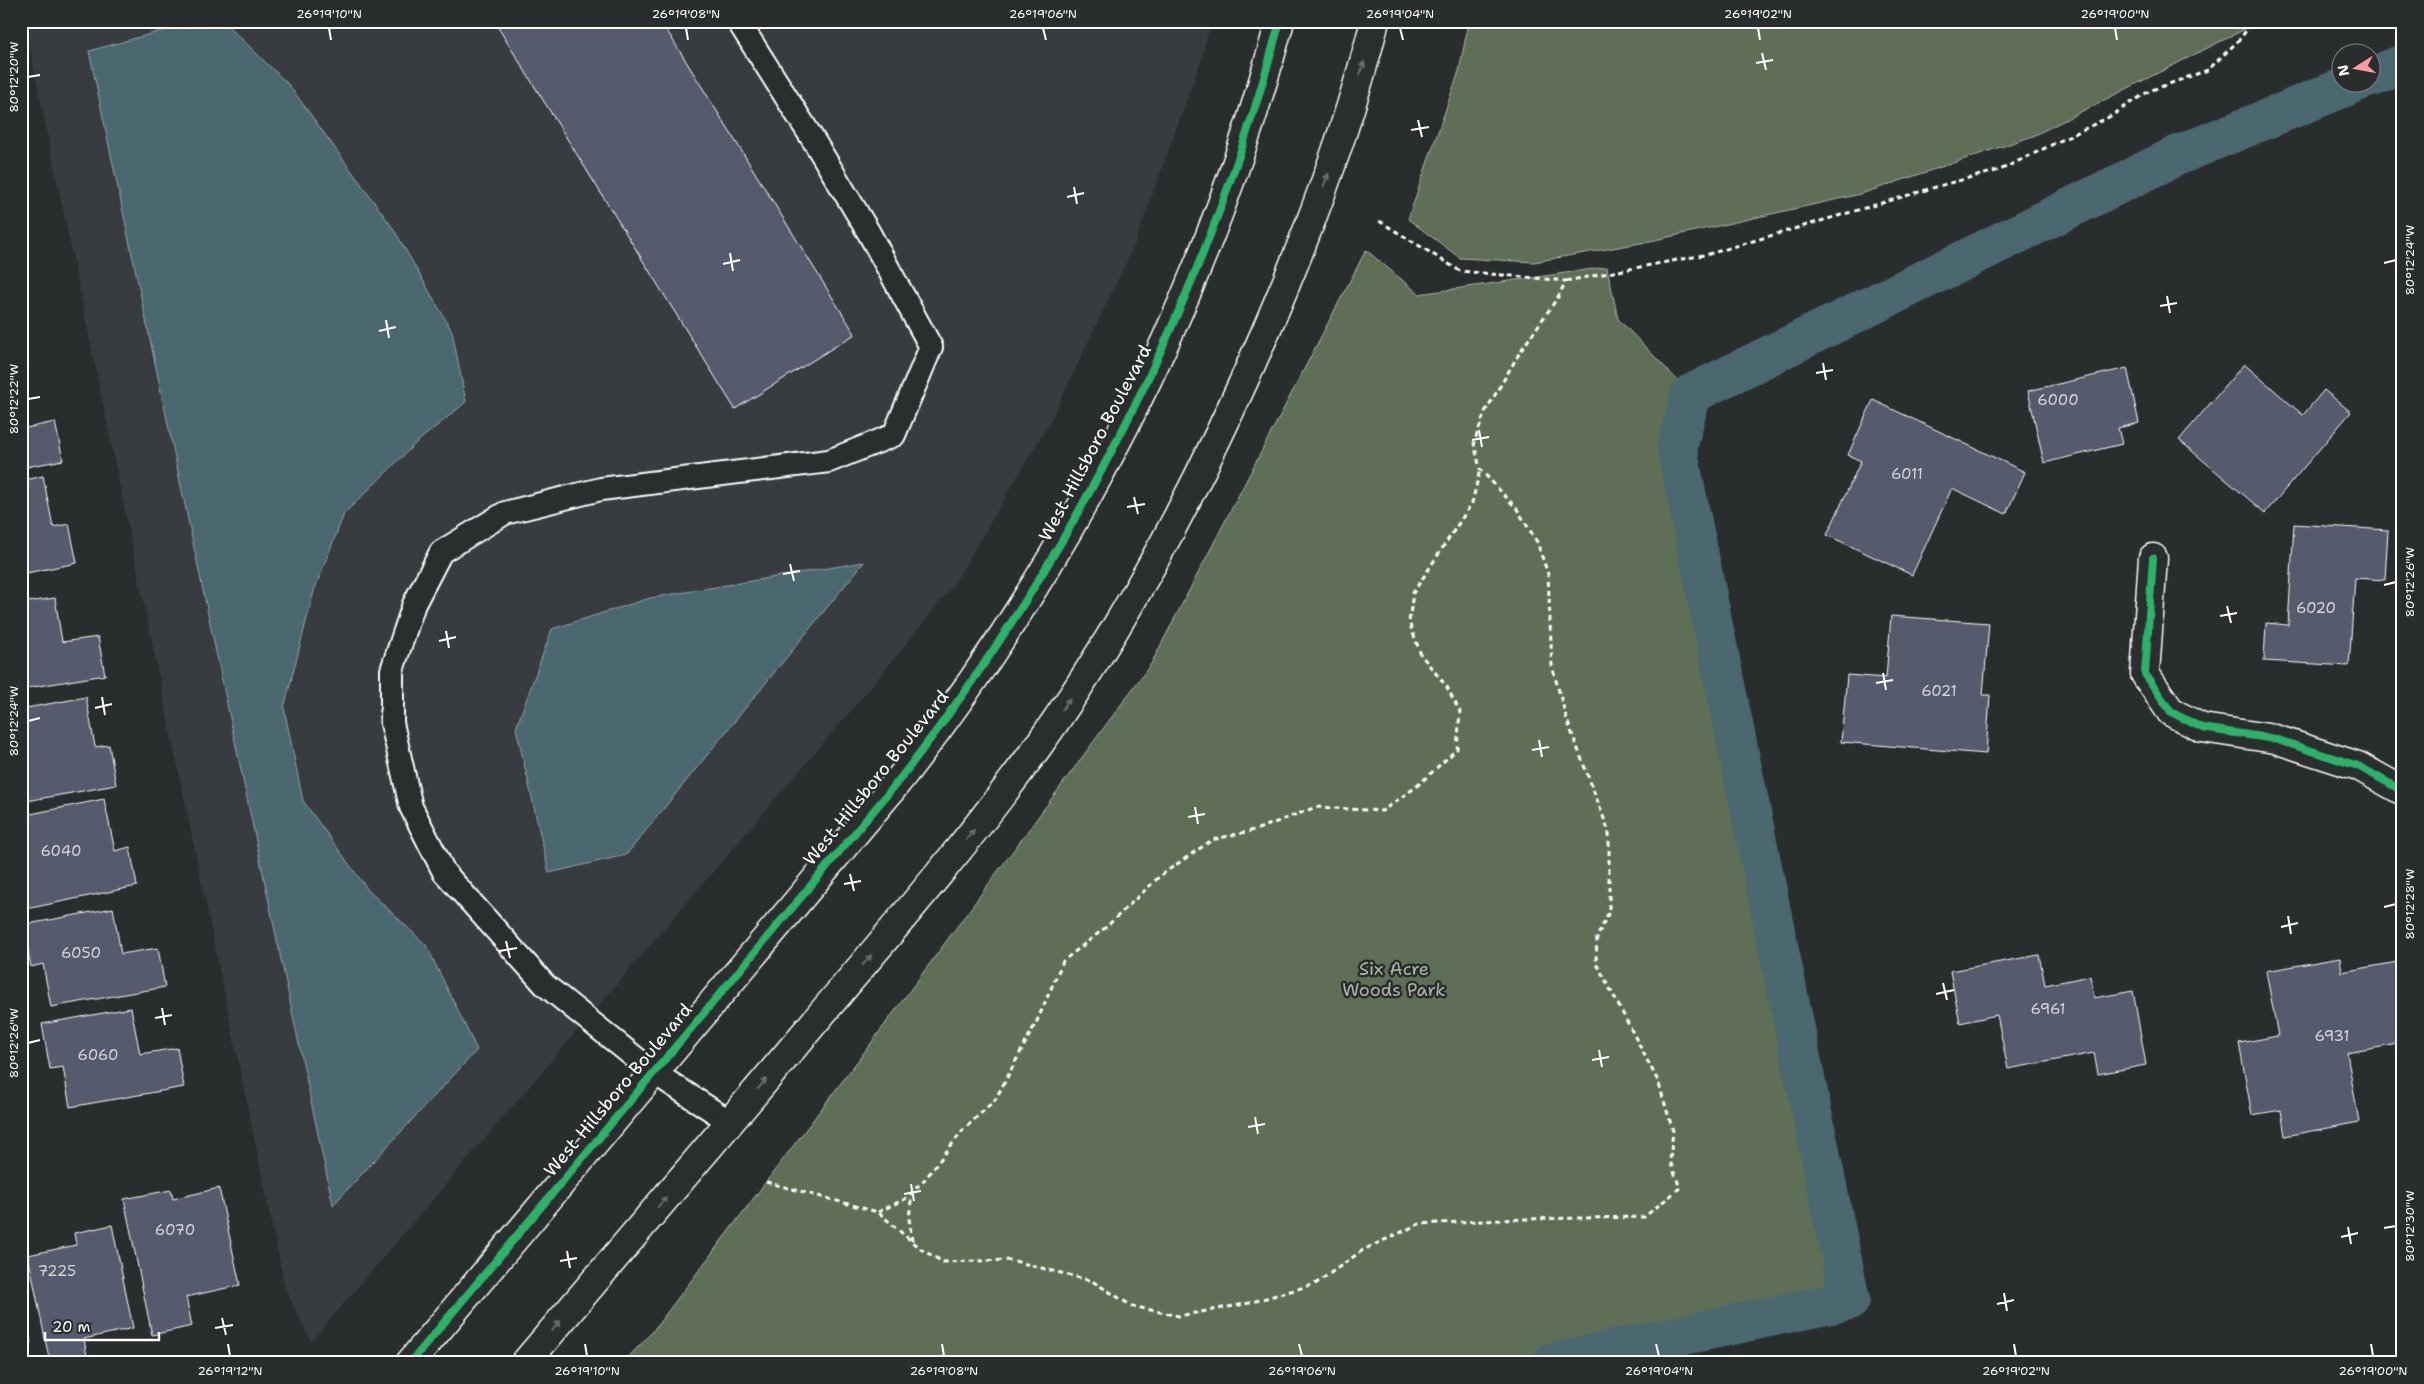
<svg xmlns="http://www.w3.org/2000/svg" width="2424" height="1384" viewBox="0 0 2424 1384" font-family="'Shantell Sans',sans-serif">
<style>
.built{fill:#373a41}
.green{fill:#5e6e56;stroke:#aeb6aa}
.water{fill:#4b6770;stroke:#93a4a9}
.lines{fill:none;stroke-linecap:round;stroke-linejoin:round}
.canal{stroke:#4b6770;stroke-width:40}
.building{fill:#545a6c;stroke:#fff}
.service-casing{stroke:#fff;stroke-width:26}
.minor-casing{stroke:#fff;stroke-width:31}
.tertiary-casing{stroke:#fff;stroke-width:31}
.path{stroke:#fff;stroke-width:3;stroke-dasharray:5 4;stroke-linecap:butt}
.service{stroke:#2a2d2e;stroke-width:22}
.minor{stroke:#2a2d2e;stroke-width:28}
.tertiary{stroke:#2a2d2e;stroke-width:28}
.cycleway-casing{stroke:#2a2d2e;stroke-width:11}
.cycleway{stroke:#2db169;stroke-width:8}
.oneway{fill:#6a6c6d}
.ticks{fill:none;stroke:#fff;stroke-width:2}
.labels{text-anchor:middle;stroke-width:5;stroke-linejoin:round;paint-order:stroke}
.number-label{font-size:15px;fill:#d4d6da}
.street-label{font-size:18px;fill:#fff;stroke:#2a2d2e}
.park-label{font-size:18px;fill:#aeb6aa;stroke:#2a2d2e}
.neatline{fill:none;stroke:#fff;stroke-width:2}
.ticks-label{font-size:12px;text-anchor:middle;fill:#fff}
</style>
<rect width="100%" height="100%" fill="#2a2d2e"/>
<filter id="ink" filterUnits="userSpaceOnUse"><feTurbulence type="fractalNoise" baseFrequency=".02" numOctaves="2"/><feDisplacementMap in="SourceGraphic" scale="10" xChannelSelector="R" yChannelSelector="G"/><feConvolveMatrix kernelMatrix="1 2 1 2 8 2 1 2 1" color-interpolation-filters="sRGB"/></filter>
<g filter="url(#ink)">
<!-- built -->
<path class="built" d="M24,21H1211L1202,58L1134,246L1050,422L952,587L872,686L311,1342L285,1288Z"/>
<!-- green -->
<path class="green" d="M1469,21H2261L2033,136L1861,194L1646,242L1534,262L1460,258L1408,219L1459,71Z
M1366,250L1419,294L1607,267L1618,319L1691,394L1677,449L1850,1300L1551,1363H623L653,1331L869,1046L1151,664Z"/>
<!-- water -->
<path class="water" d="M225,23L289,85L393,228L452,331L466,402L416,443L344,514L314,591L284,708L303,801L368,890L426,945L477,1050L333,1205L89,51L165,30Z
M864,562L626,855L549,873L516,728L552,629L650,598Z"/>
<g class="lines">
<!-- canal -->
<path class="canal" d="M2372,77L2403,64
M1551,1363L1850,1300L1677,448L1691,394L2176,156L2357,82"/>
</g>
<!-- building -->
<path class="building" d="M494,21H661L855,334L735,409Z
M21,331L28,366L21,367Z
M2244,364L2303,415L2324,390L2351,412L2265,513L2179,440Z
M2127,368L2139,423L2118,428L2122,444L2044,463L2028,391Z
M1873,400L2025,472L2006,514L1952,488L1912,575L1827,535L1861,461L1848,455Z
M55,422L63,460L21,468V429Z
M43,476L53,527L69,524L77,563L21,574V481Z
M2294,524L2388,530L2385,580L2355,578L2349,666L2264,661L2266,623L2288,625Z
M55,598L62,642L98,637L105,675L21,689V603Z
M1891,616L1989,623L1983,695H1990L1986,754L1841,742L1847,675L1886,678Z
M86,697L95,747L109,745L116,785L21,802V709Z
M104,799L115,851L130,847L137,886L26,909L21,886V816Z
M113,908L121,954L158,948L165,987L51,1007L43,964L31,967L23,925Z
M2039,955L2045,985L2090,976L2094,998L2133,991L2146,1065L2098,1074L2094,1053L2008,1069L1997,1015L1960,1023L1950,971Z
M2340,958L2342,972L2403,961V1016L2400,1017L2403,1043L2347,1053L2359,1122L2285,1136L2281,1110L2252,1115L2239,1043L2278,1036L2266,971Z
M131,1008L140,1054L177,1048L184,1087L70,1107L63,1067L50,1069L42,1024Z
M219,1188L240,1285L186,1297L192,1326L152,1335L124,1199L171,1190L173,1199Z
M112,1225L133,1328L84,1339L87,1356L50,1363L28,1255L76,1245L74,1233Z
M21,1295L31,1343L21,1345Z"/>
<g class="lines">
<defs>
<path id="service" d="M730,1122L653,1072L545,985L444,872L411,807L392,723V670L414,604L441,552L505,513L601,489L829,461L894,435L931,347L869,233L814,141L738,21"/>
<path id="minor" d="M2153,558L2145,674L2171,712L2202,728L2275,739L2358,766L2403,791"/>
<path id="tertiary" d="M410,1363L891,790C1069,567 1207,297 1280,21
M525,1363C621,1250 717,1138 812,1025C889,934 966,845 1036,749C1129,620 1202,479 1265,333C1309,232 1348,128 1375,21"/>
</defs>
<!-- service casing -->
<use href="#service" class="service-casing"/>
<!-- minor casing -->
<use href="#minor" class="minor-casing"/>
<!-- tertiary casing -->
<use href="#tertiary" class="tertiary-casing"/>
<!-- path -->
<path class="path" d="M1566,281L1709,254L1946,184L2000,170L2111,116L2149,91L2208,70L2238,41L2254,21
M766,1182L878,1212L919,1248L943,1262L1011,1260L1092,1281L1132,1306L1179,1316L1245,1304L1315,1284L1363,1250L1419,1224L1522,1219L1644,1217L1680,1188L1670,1161L1673,1131L1658,1081L1596,962L1597,937L1609,912V832L1567,720L1552,666L1548,574L1537,542L1517,509L1480,469L1474,443L1485,412L1520,352L1558,297L1566,281L1460,271L1376,219
M878,1212L905,1199L926,1178L963,1130L995,1100L1037,1021L1063,961L1105,928L1161,875L1212,840L1258,829L1316,807L1382,811L1416,787L1457,749L1460,712L1447,687L1421,655L1409,622L1413,593L1472,503L1480,470
M912,1241L909,1218L912,1193"/>
<!-- service -->
<use href="#service" class="service"/>
<!-- minor -->
<use href="#minor" class="minor"/>
<!-- tertiary -->
<use href="#tertiary" class="tertiary"/>
<defs>
<path id="cycleway" d="M2153,558L2145,674L2171,712L2202,728L2275,739L2358,766L2403,791
M410,1363L891,790C1069,567 1207,297 1280,21"/>
</defs>
<!-- cycleway casing -->
<use href="#cycleway" class="cycleway-casing"/>
<!-- cycleway -->
<use href="#cycleway" class="cycleway"/>
</g>
<!-- one-way arrows -->
<defs><path id="oneway-solid" d="M-6-.8H1V-3.2L6.5 0L1 3.2V.8H-6Z" transform="scale(1.25)"/></defs>
<g class="oneway">
<use href="#oneway-solid" transform="translate(1362 68) rotate(-74)"/>
<use href="#oneway-solid" transform="translate(1326 180) rotate(-70)"/>
<use href="#oneway-solid" transform="translate(1066 704) rotate(-56)"/>
<use href="#oneway-solid" transform="translate(970 835) rotate(-52)"/>
<use href="#oneway-solid" transform="translate(867 960) rotate(-50)"/>
<use href="#oneway-solid" transform="translate(762 1084) rotate(-50)"/>
<use href="#oneway-solid" transform="translate(662 1202) rotate(-50)"/>
<use href="#oneway-solid" transform="translate(556 1326) rotate(-50)"/>
</g>
</g>
<!-- ticks -->
<path class="ticks" d="M329,28L331,40M686,28L688,40M1043,28L1046,40M1400,28L1403,40M1758,28L1760,40M2115,28L2117,40M1762,53L1766,70M1756,63L1773,60M28,77L40,75M1418,120L1422,137M1411,130L1429,127M1074,187L1077,204M1067,197L1084,193M730,253L733,271M2384,263L2396,260M723,264L740,260M2167,296L2170,313M2160,306L2177,303M386,320L389,338M379,331L396,327M1823,363L1826,380M1816,373L1833,370M28,399L40,397M1479,430L1482,447M1472,440L1489,437M1134,497L1138,514M1127,507L1145,504M790,564L794,581M783,574L800,571M2384,585L2396,582M2227,606L2231,623M2220,616L2237,613M446,631L449,648M439,641L456,637M1883,673L1886,690M1876,683L1893,680M102,697L105,715M95,708L112,704M28,721L40,718M1539,740L1542,757M1532,750L1549,747M1195,807L1198,824M1188,817L1205,814M850,874L854,891M844,884L861,881M2384,907L2396,904M2288,916L2291,934M2281,927L2298,923M506,941L510,958M499,951L517,948M1943,983L1947,1000M1936,994L1954,990M162,1008L165,1025M155,1018L172,1015M28,1043L40,1040M1599,1050L1602,1067M1592,1060L1609,1057M1255,1117L1258,1134M1248,1127L1265,1124M911,1184L914,1201M904,1194L921,1191M2348,1227L2351,1244M2384,1228L2396,1226M2341,1237L2358,1233M567,1251L570,1268M560,1261L577,1258M2004,1293L2007,1311M1997,1304L2014,1300M222,1318L226,1335M215,1328L233,1325M228,1344L230,1356M585,1344L587,1356M942,1344L944,1356M1299,1344L1302,1356M1656,1344L1659,1356M2014,1344L2016,1356M2371,1344L2373,1356"/>
<g class="labels">
<!-- number labels -->
<g class="number-label">
<text x="2058" y="405">6000</text>
<text x="1907" y="479">6011</text>
<text x="2316" y="613">6020</text>
<text x="1939" y="696">6021</text>
<text x="61" y="856">6040</text>
<text x="81" y="958">6050</text>
<text x="2048" y="1014">6961</text>
<text x="2332" y="1041">6931</text>
<text x="98" y="1060">6060</text>
<text x="175" y="1235">6070</text>
<text x="57" y="1276">7225</text>
</g>
<!-- street labels -->
<g class="street-label">
<text transform="translate(1095 443) rotate(-62)" y="6">West Hillsboro Boulevard</text>
<text transform="translate(876 778) rotate(-51)" y="6">West Hillsboro Boulevard</text>
<text transform="translate(618 1090) rotate(-50)" y="6">West Hillsboro Boulevard</text>
</g>
<!-- park labels -->
<g class="park-label">
<text x="1394" y="975">Six Acre<tspan x="1394" dy="21">Woods Park</tspan></text>
</g>
</g>
<!-- margin -->
<rect width="2424" height="1384" fill="none" stroke="#2a2d2e" stroke-width="55"/>
<!-- north arrow -->
<g transform="translate(2356 68) rotate(259)"><circle r="24" fill="#2a2d2e" stroke="#7f8182"/>
<path d="M0-4L9 19L0 12L-9 19Z" fill="#ff9aa2"/>
<text y="-8" font-size="14" font-weight="bold" text-anchor="middle" fill="#ffffff">N</text>
</g>
<!-- scale -->
<path d="M45 1332v8h114v-8" fill="none" stroke="#ffffff" stroke-width="2.5"/>
<text x="52" y="1332" font-size="15" fill="#ffffff" stroke="#2a2d2e" stroke-width="4" paint-order="stroke">20 m</text>
<rect x="28" y="28" width="2368" height="1328" class="neatline"/>
<g class="ticks-label">
<text x="329" y="18">26°19'10"N</text>
<text x="686" y="18">26°19'08"N</text>
<text x="1043" y="18">26°19'06"N</text>
<text x="1400" y="18">26°19'04"N</text>
<text x="1758" y="18">26°19'02"N</text>
<text x="2115" y="18">26°19'00"N</text>
<text transform="translate(14 77) rotate(-90)" y="4">80°12'20"W</text>
<text transform="translate(2410 260) rotate(-90)" y="4">80°12'24"W</text>
<text transform="translate(14 399) rotate(-90)" y="4">80°12'22"W</text>
<text transform="translate(2410 582) rotate(-90)" y="4">80°12'26"W</text>
<text transform="translate(14 721) rotate(-90)" y="4">80°12'24"W</text>
<text transform="translate(2410 904) rotate(-90)" y="4">80°12'28"W</text>
<text transform="translate(14 1043) rotate(-90)" y="4">80°12'26"W</text>
<text transform="translate(2410 1226) rotate(-90)" y="4">80°12'30"W</text>
<text x="230" y="1375">26°19'12"N</text>
<text x="587" y="1375">26°19'10"N</text>
<text x="944" y="1375">26°19'08"N</text>
<text x="1302" y="1375">26°19'06"N</text>
<text x="1659" y="1375">26°19'04"N</text>
<text x="2016" y="1375">26°19'02"N</text>
<text x="2373" y="1375">26°19'00"N</text>
</g>
</svg>
